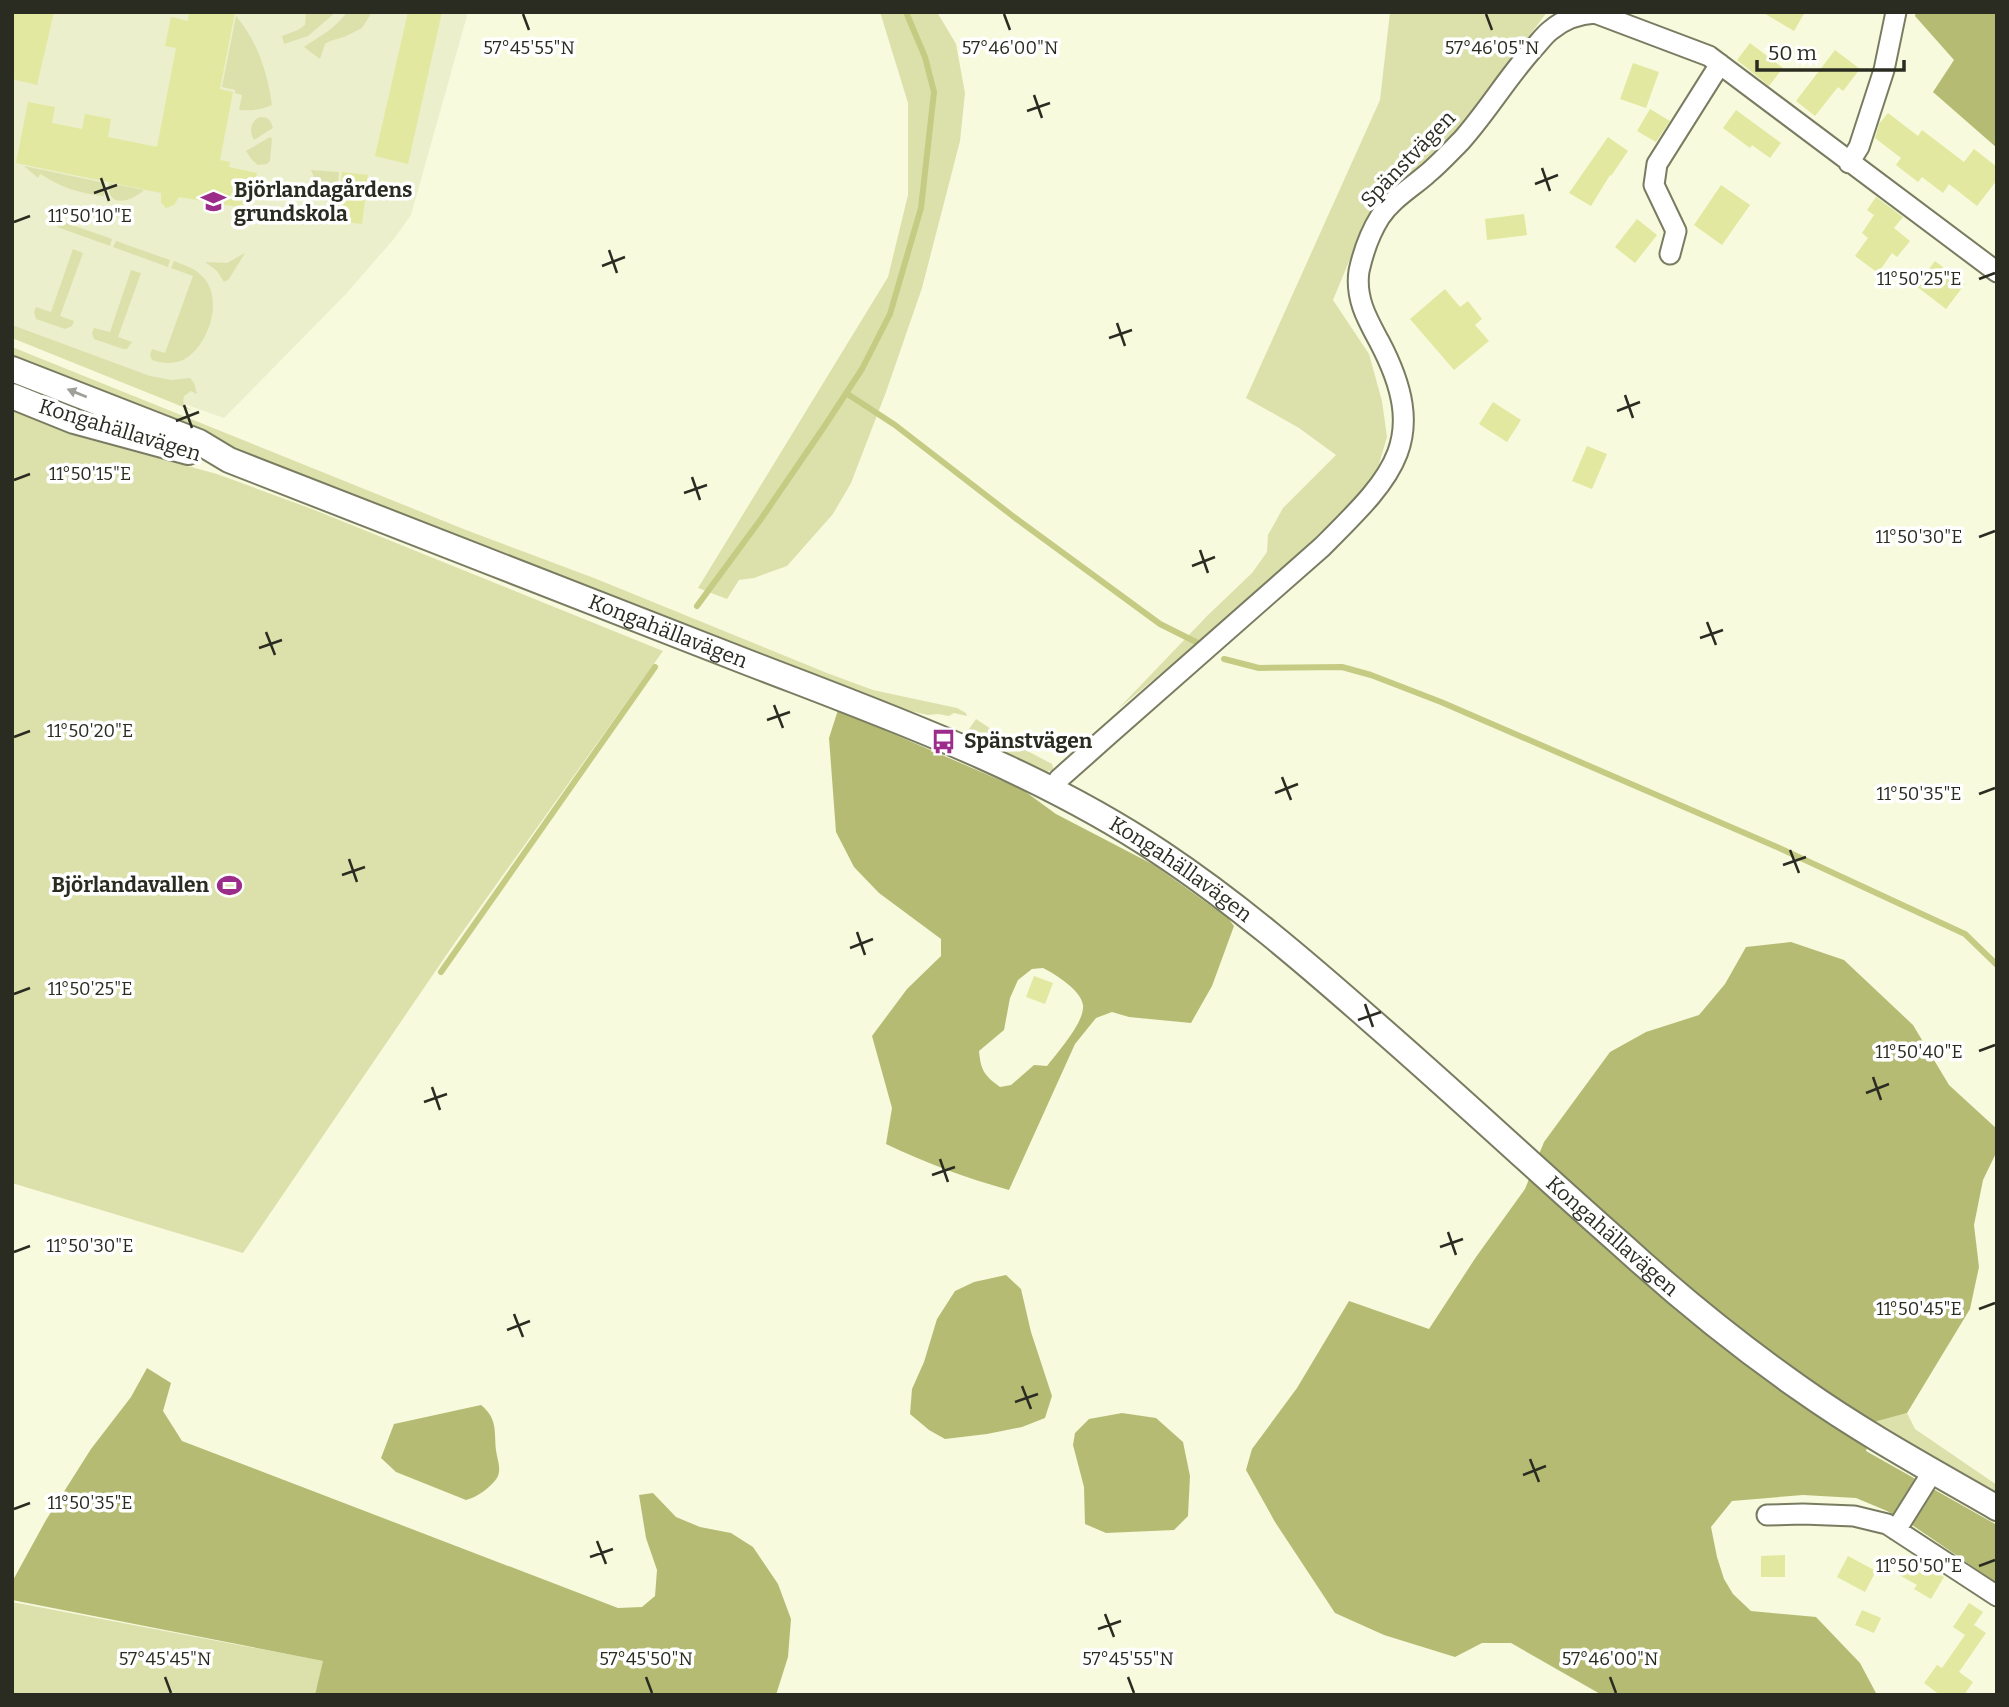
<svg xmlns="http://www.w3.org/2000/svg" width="2009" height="1707" viewBox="0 0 2009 1707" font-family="Bitter,serif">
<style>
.built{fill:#ebefcb}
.green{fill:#dce1ac}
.forest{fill:#b6bb74;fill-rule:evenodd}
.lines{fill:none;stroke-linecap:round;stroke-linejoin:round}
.stream{stroke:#c6cb83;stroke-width:6}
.building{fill:#e2e89f}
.minor-casing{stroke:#7a7c62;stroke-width:23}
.tertiary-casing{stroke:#7a7c62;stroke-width:28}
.minor{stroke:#fff;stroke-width:19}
.tertiary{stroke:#fff;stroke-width:24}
.oneway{fill:#a0a09b}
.ticks{fill:none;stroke:#2b2c21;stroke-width:2.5}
.labels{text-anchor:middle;stroke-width:7;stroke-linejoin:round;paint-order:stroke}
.street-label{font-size:21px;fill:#2b2c21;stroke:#fff}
.poi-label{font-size:21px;font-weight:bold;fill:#2b2c21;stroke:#fff;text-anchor:start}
.ticks-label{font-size:18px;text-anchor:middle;fill:#2b2c21;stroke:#fff;stroke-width:7;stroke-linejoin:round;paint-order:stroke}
</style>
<rect width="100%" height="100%" fill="#f7fadd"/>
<!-- built -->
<path class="built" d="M12,12H468L411,215L393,240L344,296L224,418L190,406L12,334Z"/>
<!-- green -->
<path class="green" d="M306,12H336L308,36L284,44L282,36L298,30L305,25Z
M347,12H372L362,28L344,37L330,41L325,44L320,59L304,47C320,36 335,29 347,12Z
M880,12H937L956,44L965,93L960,141L922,288L886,392L851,483L833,514L787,566L754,578L739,580L727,599L698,588L888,277L908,195V103Z
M1390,12H1547L1493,84L1466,122L1394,191L1375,213L1357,242L1333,300L1369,354L1382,401L1387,437L1376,474L1348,508L1279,576L1118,709L1207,616L1252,573L1267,552L1268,535L1283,508L1336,455L1299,428L1246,398L1380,100Z
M236,16C257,40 268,74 272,105C261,110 251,111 239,110L242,95L235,93V90L222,87Z
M260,117C268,117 271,120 273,128L254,140C249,132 250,121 260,117Z
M270,137L272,139L270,161L267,164L258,165L252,160L246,151Z
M24,166L105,183L104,196C80,194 61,187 40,174L38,178Z
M311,170L339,172L336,201L318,200L317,184Z
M109,183L144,190C131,202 106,209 109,183Z
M58,220L112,239L110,246L57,227Z
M116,241L170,260L168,267L113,247Z
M73,249L83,253L60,316L74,321L72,326L65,329L36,319L34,312L36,307L51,312Z
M245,253L229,279L224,282L217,271L205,262L227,263Z
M174,261C184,265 195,268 203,277C223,298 210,340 189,356C178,365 164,364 152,360L150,355L152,349L165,353L193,276L171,268Z
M131,270L141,273L118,337L132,342L127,349H123L94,339L92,333L94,328L110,332Z
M12,325L150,376L171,380L190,378L194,383L197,394L191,391L184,396L183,401L185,406L193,411L12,338Z
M12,347L466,530L594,578L827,673L873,690L957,708L966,713L967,716L954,713L949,716L938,714L928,715L879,704L282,469L32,362L12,357Z
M12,407L129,450L217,474L312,509L663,651L456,941L243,1253L12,1183Z
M976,719L1012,743L1052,764L1054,770L1045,772L978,737L980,735L969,729Z
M1907,1413L1915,1429L1997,1485V1496L1874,1422Z
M12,1602L324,1661L315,1695H12Z"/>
<!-- forest -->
<path class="forest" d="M1916,12H1997V148L1933,92L1954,60L1915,16Z
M838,710L1023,790L1056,814L1154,865L1228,918L1234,926L1212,986L1191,1023L1129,1017L1112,1012L1096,1018L1075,1044L1009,1190C966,1178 926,1163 886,1144L892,1108L872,1036L907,989L941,956V939L879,893L854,867L836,832L829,738ZM1043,968C1055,974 1081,990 1083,1005C1085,1022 1057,1053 1047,1066L1034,1065L1011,1085L1000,1087C984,1075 981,1071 979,1051L1004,1030L1010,998L1018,980L1032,969Z
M1791,942L1844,960L1913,1025L1949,1085L1997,1129V1151L1983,1180L1974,1225L1979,1267L1970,1309L1907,1413L1874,1422L1866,1451L1997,1525V1583L1912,1525L1887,1511L1856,1498L1803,1495L1732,1501L1711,1527L1717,1557L1724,1579L1733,1594L1751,1611L1816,1617L1860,1663L1877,1695H1602L1511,1643H1482L1455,1657L1384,1635L1335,1613L1275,1522L1246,1470L1252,1449L1297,1388L1349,1301L1429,1329L1476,1257L1525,1189L1544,1142L1610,1052L1646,1032L1699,1015L1725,984L1746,947Z
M1006,1275L1021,1289L1031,1332L1052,1396L1045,1418L1022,1427L987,1434L945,1439L929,1430L910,1414L912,1389L924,1362L937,1319L955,1291L974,1282Z
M147,1368L171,1383L163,1411L182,1441L618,1608L642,1607L655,1596L657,1570L646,1538L639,1495L653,1493L676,1517L700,1527L731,1533L753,1547L778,1584L791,1619L788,1657L776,1695H315L323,1661L12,1600V1582L46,1520L91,1449L131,1397Z
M481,1405C498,1419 494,1431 496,1450C497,1459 502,1469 497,1478C491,1487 476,1498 466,1500L396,1472L381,1458L394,1424Z
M1122,1413L1156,1418L1183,1442L1190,1476L1188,1516L1174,1530L1106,1533L1085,1524L1084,1487L1073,1445L1075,1433L1089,1419Z"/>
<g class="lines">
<!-- stream -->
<path class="stream" d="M846,393L895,425L1014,517L1160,624L1196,642
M697,606L761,519L824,427L862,369L890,314L921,208L934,92L925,57L906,12
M1224,659L1259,668L1342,667L1371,675L1441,702L1777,847L1965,934L1997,965
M441,972L655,667"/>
</g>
<!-- building -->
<path class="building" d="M12,12H54L37,85L12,79Z
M189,12H235L220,89L233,92L220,160L230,162L229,167L257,173L250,209L179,197L174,205L166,208L161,202V193L16,163L28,102L55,107L52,123L82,129L85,114L111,119L108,137L157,147L176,48L165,46L171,17L188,21Z
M408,12H442L408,164L375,156Z
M1762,12H1805L1794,31Z
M1750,43L1783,68L1769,86L1737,60Z
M1835,50L1860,69L1843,91L1838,87L1815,116L1796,101Z
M1633,63L1659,72L1646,108L1620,99Z
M1650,109L1670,121L1656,142L1637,131Z
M1736,110L1781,143L1770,158L1752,145L1750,148L1723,128Z
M1888,113L1918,136L1922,130L1964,162L1974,149L1997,167V180L1977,206L1949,184L1943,193L1922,177L1918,182L1896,165L1901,158L1875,138L1879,124Z
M1608,137L1628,151L1611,176L1610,175L1591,206L1569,193Z
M342,172L368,175L362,224L336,221Z
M1721,185L1750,205L1722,245L1694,225Z
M1876,197L1903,217L1894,228L1910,241L1897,257L1892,253L1878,273L1855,256L1868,238L1862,233L1874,215L1867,210Z
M1524,214L1527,235L1487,240L1485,219Z
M1637,219L1657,235L1635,263L1615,247Z
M1935,261L1965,284L1946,309L1916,286Z
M1445,289L1460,307L1468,301L1482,319L1475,325L1489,341L1454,370L1410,319Z
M1493,402L1521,420L1507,442L1479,424Z
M1587,446L1607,454L1592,489L1572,481Z
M1034,976L1053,983L1045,1004L1026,997Z
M1785,1555V1577H1761V1556Z
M1903,1555L1944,1577L1931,1599L1914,1589L1917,1585L1894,1572Z
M1848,1556L1876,1571L1865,1592L1837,1577Z
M1969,1603L1983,1612L1974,1625L1986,1633L1959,1672L1973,1682L1964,1695H1940L1924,1683L1937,1665L1942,1668L1965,1635L1953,1627Z
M1862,1610L1881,1618L1874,1633L1855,1625Z"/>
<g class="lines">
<defs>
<path id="minor" d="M1849,163L1859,147L1884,70L1896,12
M1670,254L1676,231L1654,185L1657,164L1720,64
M1052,791L1059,779L1104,739L1322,547C1392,477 1432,441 1379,341C1367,319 1355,298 1359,271C1363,253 1370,233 1380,217C1392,199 1411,188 1427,174C1439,164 1450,152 1461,141C1487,112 1507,78 1533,49C1539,43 1544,35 1551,30C1564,19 1578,14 1595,13L1709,56L1997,272
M1767,1515L1803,1514L1854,1516L1887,1524L1997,1596
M1896,1530L1933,1471"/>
<g id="tertiary">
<path id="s1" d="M12,369L199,442L229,460C401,527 572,594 744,661C886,716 1034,768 1161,853C1236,903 1305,962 1373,1022C1457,1095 1538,1171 1622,1245C1678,1296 1738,1345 1801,1389C1863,1433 1931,1470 1997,1508"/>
<path d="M12,396L74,421L188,452"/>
</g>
</defs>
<!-- minor casing -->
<use href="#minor" class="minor-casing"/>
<!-- tertiary casing -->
<use href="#tertiary" class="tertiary-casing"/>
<!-- minor -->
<use href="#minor" class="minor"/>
<!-- tertiary -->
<use href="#tertiary" class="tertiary"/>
</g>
<!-- one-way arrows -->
<defs><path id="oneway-solid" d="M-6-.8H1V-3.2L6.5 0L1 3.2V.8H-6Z" transform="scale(1.75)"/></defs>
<use class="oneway" href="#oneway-solid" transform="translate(77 393) rotate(-158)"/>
<!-- ticks -->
<path class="ticks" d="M523,14L529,30M1004,14L1010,30M1486,14L1492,30M1034,95L1042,118M1027,111L1050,103M1542,168L1550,191M101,178L109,201M1535,184L1558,175M94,193L117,185M14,222L30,216M609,250L617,273M602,266L625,257M1979,279L1995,273M1117,323L1125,346M1109,338L1132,330M1625,395L1633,418M184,405L192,428M1617,411L1640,402M176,421L199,412M692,477L700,500M14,480L30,474M684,493L707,485M1979,537L1995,531M1200,550L1208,573M1192,566L1215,557M1707,622L1716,645M266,632L275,655M1700,638L1723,630M259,648L282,640M774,705L783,728M767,720L790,712M14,737L30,731M1282,777L1291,800M1275,793L1298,784M1979,794L1995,788M1790,850L1799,873M349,859L357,882M1783,865L1806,857M342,875L365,867M857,932L865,955M850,948L873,939M14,994L30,988M1365,1004L1373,1027M1358,1020L1381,1012M1979,1051L1995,1045M1873,1077L1881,1100M432,1087L440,1110M1866,1093L1889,1084M424,1102L447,1094M940,1159L948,1182M932,1175L955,1167M1448,1232L1456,1255M1440,1247L1463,1239M14,1252L30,1246M1979,1309L1995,1303M514,1314L523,1337M507,1330L530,1321M1022,1386L1031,1409M1015,1402L1038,1394M1530,1459L1539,1482M1523,1475L1546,1466M14,1509L30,1503M597,1541L606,1564M590,1557L613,1549M1979,1566L1995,1560M1105,1614L1114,1637M1098,1629L1121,1621M165,1677L171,1693M646,1677L652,1693M1128,1677L1134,1693M1610,1677L1616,1693"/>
<!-- icons -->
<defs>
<symbol id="school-bare" viewBox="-9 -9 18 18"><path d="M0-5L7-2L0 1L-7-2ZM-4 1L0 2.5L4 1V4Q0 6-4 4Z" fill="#9c2c8a" stroke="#fff" stroke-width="2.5" paint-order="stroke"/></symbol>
<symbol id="bus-bare" viewBox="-9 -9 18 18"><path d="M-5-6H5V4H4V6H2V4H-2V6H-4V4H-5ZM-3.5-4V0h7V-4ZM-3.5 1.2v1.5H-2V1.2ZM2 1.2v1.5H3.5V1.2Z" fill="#9c2c8a" stroke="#fff" stroke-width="2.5" paint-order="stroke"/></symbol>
<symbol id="stadium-bare" viewBox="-9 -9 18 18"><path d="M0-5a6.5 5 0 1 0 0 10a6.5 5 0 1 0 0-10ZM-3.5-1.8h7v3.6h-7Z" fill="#9c2c8a" stroke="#fff" stroke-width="2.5" paint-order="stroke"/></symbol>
</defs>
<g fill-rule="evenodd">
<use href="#school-bare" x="196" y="184" width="35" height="35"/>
<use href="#bus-bare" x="926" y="724" width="35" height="35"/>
<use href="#stadium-bare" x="212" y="868" width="35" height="35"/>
</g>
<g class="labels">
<!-- street labels -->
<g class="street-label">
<text transform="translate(1408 159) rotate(-46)" y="7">Spänstvägen</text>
<text transform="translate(120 430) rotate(17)" y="7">Kongahällavägen</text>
<text dy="7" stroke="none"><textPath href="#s1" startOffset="707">Kongahällavägen</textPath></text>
<text dy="7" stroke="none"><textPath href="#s1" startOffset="1274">Kongahällavägen</textPath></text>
<text dy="7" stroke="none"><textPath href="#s1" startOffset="1841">Kongahällavägen</textPath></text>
</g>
<!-- poi labels -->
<g class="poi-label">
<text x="234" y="197">Björlandagårdens<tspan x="234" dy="24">grundskola</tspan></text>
<text x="964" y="748">Spänstvägen</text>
<text x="209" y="892" text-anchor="end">Björlandavallen</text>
</g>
</g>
<g class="ticks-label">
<text x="529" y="54">57°45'55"N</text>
<text x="1010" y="54">57°46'00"N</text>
<text x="1492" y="54">57°46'05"N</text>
<text x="90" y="222">11°50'10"E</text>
<text x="1919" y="285">11°50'25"E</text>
<text x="90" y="480">11°50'15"E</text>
<text x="1919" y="543">11°50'30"E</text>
<text x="90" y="737">11°50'20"E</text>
<text x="1919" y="800">11°50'35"E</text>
<text x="90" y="995">11°50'25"E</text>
<text x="1919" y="1058">11°50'40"E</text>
<text x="90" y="1252">11°50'30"E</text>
<text x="1919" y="1315">11°50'45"E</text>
<text x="90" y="1509">11°50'35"E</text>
<text x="1919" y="1572">11°50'50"E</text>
<text x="165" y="1665">57°45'45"N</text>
<text x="646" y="1665">57°45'50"N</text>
<text x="1128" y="1665">57°45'55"N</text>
<text x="1610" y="1665">57°46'00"N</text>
</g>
<!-- border -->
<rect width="2009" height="1707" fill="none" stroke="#2b2c21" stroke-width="28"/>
<!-- scale -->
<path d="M1757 60v10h147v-10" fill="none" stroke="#2b2c21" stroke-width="3.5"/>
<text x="1768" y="60" font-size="21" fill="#2b2c21" stroke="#ffffff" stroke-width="5" paint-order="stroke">50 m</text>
</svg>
